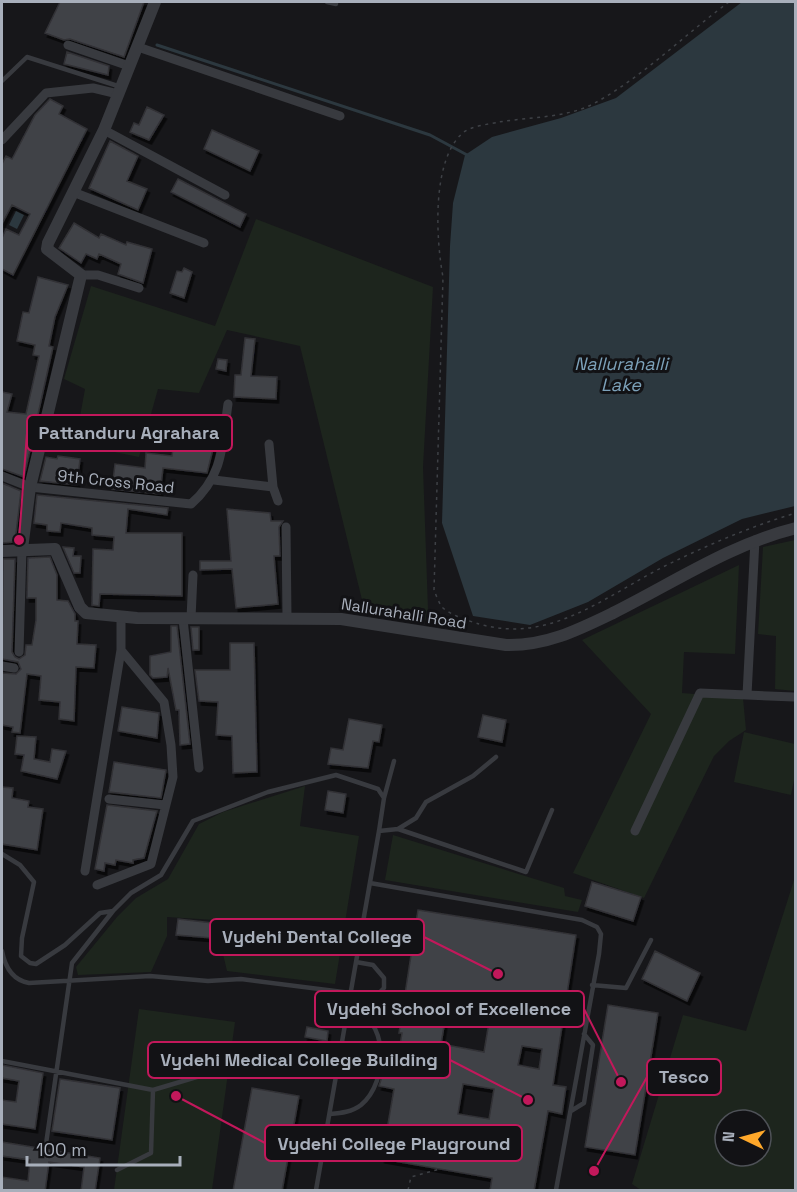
<svg xmlns="http://www.w3.org/2000/svg" width="797" height="1192" viewBox="0 0 797 1192" font-family="'Space Grotesk',sans-serif">
<style>
.green{fill:#1d251d;fill-rule:evenodd}
.water{fill:#2c383f}
.lines{fill:none;stroke-linecap:round;stroke-linejoin:round}
.stream{stroke:#2c383f;stroke-width:3}
.building{fill:#414247;stroke:#313136;stroke-width:1.5;fill-rule:evenodd;filter:url(#shadow)}
.path{stroke:#3e4146;stroke-width:1.5;stroke-dasharray:3 4.5;stroke-linecap:butt}
.service{stroke:#383a3f;stroke-width:4.5}
.minor{stroke:#383a3f;stroke-width:9}
.tertiary{stroke:#383a3f;stroke-width:12}
.labels{text-anchor:middle;stroke-width:6;stroke-linejoin:round;paint-order:stroke}
.street-label{font-size:16px;fill:#a8afbb;stroke:#121215}
.water-label{font-size:18px;font-style:italic;fill:#7ca1b9;stroke:#121215}
.leader{fill:none;stroke:#c2185b;stroke-width:2}
.callout-dot{fill:#c2185b;stroke:#121215;stroke-width:2}
.callout{fill:#121215;stroke:#c2185b;stroke-width:2}
.callout-label{font-size:18px;text-anchor:middle;font-weight:bold;fill:#a8afbb}
</style>
<defs>
<filter id="shadow"><feDropShadow dx="2.5" dy="4" stdDeviation="0" flood-color="#0009"/></filter>
</defs>
<rect width="100%" height="100%" fill="#17171a"/>
<!-- green -->
<path class="green" d="M256,219L433,287L423,467L428,609L465,626L365,612L300,346L227,330L199,393L158,389L139,457L75,444L85,389L64,379L91,286L215,326Z
M795,540V691L775,689L776,636L758,634L763,547Z
M739,565L735,654L684,652L682,693L743,698L746,730L729,741L714,756L644,898L573,873L651,714L582,640Z
M744,732L795,744V775L791,795L734,782Z
M305,786L300,826L359,836L335,984L227,971L215,920L167,917V936L151,972L78,975L76,967L117,917L136,898L168,879L199,824L223,812Z
M393,835L564,888L565,896L582,900L578,912L385,880Z
M795,877V1190H641L632,1184L683,1015L746,1031ZM725,1120H761V1156H725Z
M139,1009L235,1022L212,1190H114Z"/>
<!-- water -->
<path class="water" d="M742,2H795V506L742,519L663,558L588,602L530,625L473,616L442,523L450,246L453,203L465,155L492,137L561,118L616,98Z
M16,211L24,215L17,229L9,225Z"/>
<g class="lines">
<!-- stream -->
<path class="stream" d="M157,45L430,135L469,156"/>
</g>
<!-- building -->
<path class="building" d="M60,2H144L124,57L70,39L64,40L45,33Z
M67,52L109,66L108,75L64,64Z
M50,99L63,106L59,114L87,129L13,275L2,269V238L6,229L19,235L30,214L12,205L2,224V164L6,156L12,159L35,115Z
M147,107L164,115L149,140L130,132L134,123L139,125Z
M212,130L259,151L250,171L204,149Z
M110,141L138,156L127,181L147,189L138,210L89,188Z
M178,179L246,214L240,227L171,192Z
M74,223L99,238L101,234L126,245L127,242L152,249L143,283L118,274L121,264L99,254L97,259L86,254L81,263L59,248Z
M184,268L192,272L184,298L170,293L177,271L182,272Z
M38,277L68,285L55,317L49,346L53,347L24,477L2,469V392L12,394L7,412L26,414L39,356L33,355L35,345L17,341L23,312L29,313Z
M245,338L255,339L251,376L277,377L276,399L234,397L235,375H241Z
M218,359L227,360L226,371L216,369Z
M174,441L214,445L207,473L163,468L160,494L112,489L115,464L145,468L146,453L172,456Z
M58,456L80,459L77,485L40,481L46,457L57,459Z
M2,483L21,491L15,542L2,543Z
M37,495L168,508L167,515L128,509L126,533H182V596L100,594L99,606L92,605L93,549L113,550L114,537L92,535V528L61,523L60,532L47,531V525L34,523Z
M227,509L270,513L271,521H283L279,527L280,556H274L278,604L236,608L232,569L200,570V561H231Z
M63,547L74,548L73,556H81L80,573H74Z
M50,557L57,575V600L68,601L75,614V621H78L77,644L96,645L94,668L76,667L74,721L59,719L60,702L39,700L41,676L27,674L20,733L12,732L13,727L2,725V673L16,674L21,669L18,662L2,659L3,559H15L12,652L15,657L19,659L25,655L26,645H32L36,620V598H27L28,558Z
M171,626H177L190,744L180,745L179,710H176L168,668L167,677L153,678L150,675V656L171,652Z
M191,627H199V650H193Z
M230,643H254L257,772L233,773L232,736L216,735L218,702L199,701L195,670H230Z
M122,707L159,713L157,738L118,731Z
M483,715L506,720L502,742L478,737Z
M349,719L382,725L379,742L373,741L368,768L328,764L331,748L343,750Z
M17,736L36,737L34,759L50,762L52,749L66,751L57,779L21,771L24,755L15,754Z
M114,762L166,770L161,798L109,792Z
M2,787L13,788L12,798L29,801L28,807L43,809L37,850L2,844Z
M328,791L346,794L343,813L325,810Z
M107,805L157,811L144,858L133,860V863L116,860L115,865L105,863L104,871L95,869Z
M592,882L641,897L633,921L585,906Z
M418,910L576,935L553,1085L566,1087L562,1114L548,1111L534,1191H490L492,1178L382,1159L394,1089L379,1086L385,1067V1048L399,1051L402,1033H399ZM449,997L492,1004L484,1052L441,1044ZM522,1046L542,1049L539,1069L518,1065ZM463,1084L494,1089L489,1119L458,1114Z
M178,919L213,923L212,938L176,935Z
M655,951L700,973L687,1001L642,979Z
M608,1005L658,1013L635,1155L585,1147Z
M307,1027L328,1031L327,1041L305,1037Z
M2,1065L43,1073L35,1129L2,1124V1100L16,1102L19,1081L2,1078Z
M60,1079L120,1088L112,1140L52,1131Z
M252,1088L299,1096L282,1191H233Z
M2,1142L100,1158L95,1191H81L84,1167L49,1162L45,1191H2V1177L28,1181L30,1160L2,1156Z"/>
<g class="lines">
<!-- path -->
<path class="path" d="M729,2C684,35 643,77 593,104C566,118 529,117 499,122C490,124 472,126 464,132C431,158 436,240 443,277L434,590C436,595 439,603 442,607C450,615 469,621 479,624C552,645 607,594 669,564C710,544 752,526 796,513
M408,1190L411,1177L440,1169"/>
<!-- service -->
<path class="service" d="M327,2L336,4
M2,81L27,57L121,87
M384,798L394,761
M398,829L416,818L426,802L473,776L496,757
M379,831L398,829L526,872L552,810
M2,854L20,865L34,882L22,938L21,956L30,963L36,964L65,945L100,913L113,911L131,893L161,875L193,821L268,792L336,775L378,789L384,798L379,831L316,1190
M370,883L582,920L597,927L601,934L599,954L556,1190
M2,951C5,967 12,980 29,983L150,976L208,981L241,979L351,993L362,1001L372,1000L384,988V978L373,965L356,962
M592,985L626,988L651,940
M2,1061L153,1090L237,1065L262,1068
M571,1111L584,1103L593,1045L584,1034
M330,1114C341,1113 352,1112 361,1105C389,1082 390,1016 348,1008
M46,1144L72,963L113,911
M117,1170L151,1153L153,1090"/>
<!-- minor -->
<path class="minor" d="M68,45L129,66
M138,47L340,116
M104,130L225,195
M2,140L46,93L93,88L118,94
M73,192L204,243
M81,275H98L139,288
M269,444L273,487
M2,476L30,487L191,504C224,475 222,445 228,404
M214,480L273,487L278,501
M286,527L287,618
M191,618L193,575
M183,619L199,768
M19,652L22,549
M2,666L14,668
M747,695L794,697
M109,799L165,805
M635,831L700,693L747,695L755,540
M85,871L121,650V616
M97,885L151,864L173,777L171,745L164,702L121,650"/>
<!-- tertiary -->
<path class="tertiary" d="M22,549L30,487L81,275L47,249L48,243L104,130L155,2
M2,551L55,549L80,607L86,613L137,618L341,619L506,645C546,646 578,630 613,613C673,583 731,544 796,528"/>
</g>
<g class="labels">
<!-- street labels -->
<g class="street-label">
<text transform="translate(116 481) rotate(6)" y="6">9th Cross Road</text>
<text transform="translate(404 613) rotate(9)" y="6">Nallurahalli Road</text>
</g>
<!-- water labels -->
<g class="water-label">
<text x="621" y="370">Nallurahalli<tspan x="621" dy="21">Lake</tspan></text>
</g>
</g>
<!-- callouts -->
<path class="leader" d="M19 540L27 433M498 974L424 937M621 1082L584 1009M528 1100L450 1060M594 1171L647 1077M176 1096L265 1143"/>
<g class="callout-dot">
<circle cx="19" cy="540" r="6"/>
<circle cx="498" cy="974" r="6"/>
<circle cx="621" cy="1082" r="6"/>
<circle cx="528" cy="1100" r="6"/>
<circle cx="594" cy="1171" r="6"/>
<circle cx="176" cy="1096" r="6"/>
</g>
<g class="callout">
<rect x="27" y="415" width="205" height="36" rx="6"/>
<rect x="210" y="919" width="214" height="36" rx="6"/>
<rect x="315" y="991" width="269" height="36" rx="6"/>
<rect x="148" y="1042" width="302" height="36" rx="6"/>
<rect x="647" y="1059" width="74" height="36" rx="6"/>
<rect x="265" y="1125" width="257" height="36" rx="6"/>
</g>
<g class="callout-label">
<text x="129" y="439">Pattanduru Agrahara</text>
<text x="317" y="943">Vydehi Dental College</text>
<text x="449" y="1015">Vydehi School of Excellence</text>
<text x="299" y="1066">Vydehi Medical College Building</text>
<text x="684" y="1083">Tesco</text>
<text x="394" y="1150">Vydehi College Playground</text>
</g>
<!-- border -->
<rect width="797" height="1192" fill="none" stroke="#a8afbb" stroke-width="6"/>
<!-- north arrow -->
<g transform="translate(743 1138) rotate(275)"><circle r="28" fill="#121215" stroke="#4e5157" stroke-width="1.5"/>
<path d="M0-4.5L10 22L0 15L-10 22Z" fill="#ffa82a"/>
<text y="-9" font-size="16" font-weight="bold" text-anchor="middle" fill="#a8afbb">N</text>
</g>
<!-- scale -->
<path d="M27 1156v9h153v-9" fill="none" stroke="#a8afbb" stroke-width="3"/>
<text x="36" y="1156" font-size="18" fill="#a8afbb" stroke="#121215" stroke-width="4.5" paint-order="stroke">100 m</text>
</svg>
